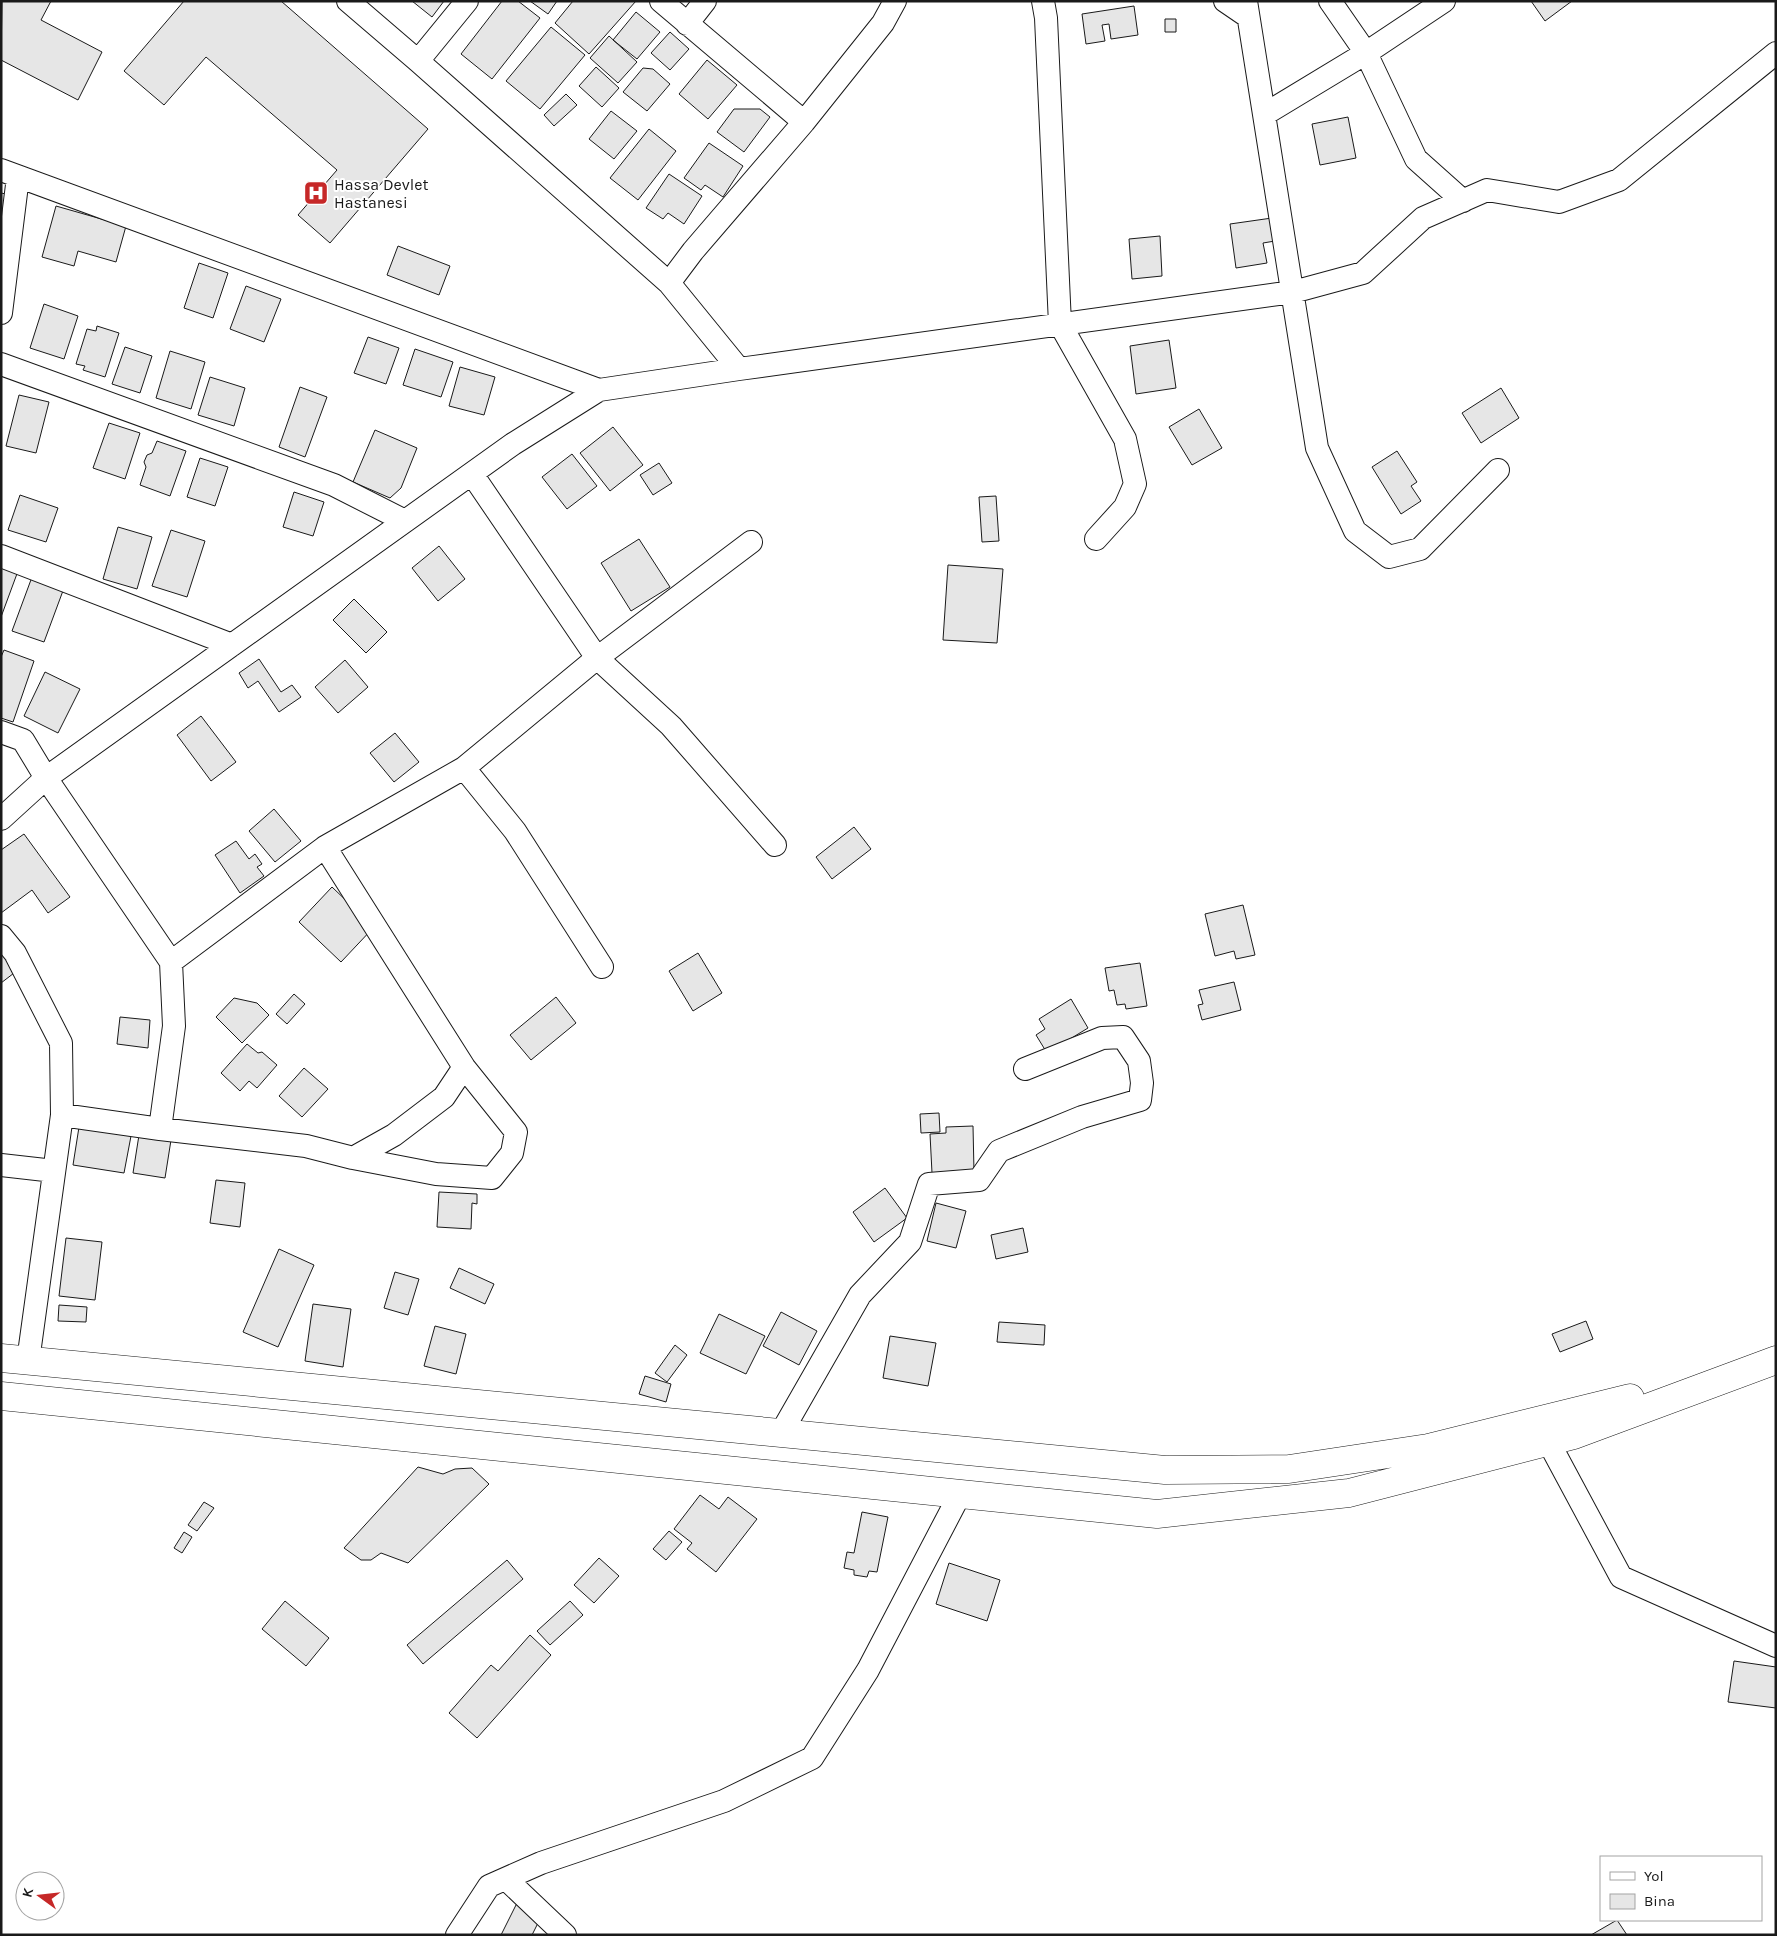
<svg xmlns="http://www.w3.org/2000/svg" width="1777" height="1936" viewBox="0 0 1777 1936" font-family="Karla,sans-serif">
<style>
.building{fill:#e6e6e6;stroke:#1a1a1a}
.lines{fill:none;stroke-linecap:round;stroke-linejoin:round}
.minor-casing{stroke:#1a1a1a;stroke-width:24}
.major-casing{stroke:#1a1a1a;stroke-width:29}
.minor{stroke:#fff;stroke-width:22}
.major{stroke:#fff;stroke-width:28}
.labels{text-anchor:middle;stroke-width:4;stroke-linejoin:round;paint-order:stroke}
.poi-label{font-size:16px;fill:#1a1a1a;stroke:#fff;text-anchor:start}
</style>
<rect width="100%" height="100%" fill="#fff"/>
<!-- building -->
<path class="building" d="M2,1H51L41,20L102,52L78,100L1,60Z
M184,1H281L428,129L330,243L298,215L337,170L206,57L164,105L124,71Z
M412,1H444L432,17Z
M502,1H518L540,18L492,79L461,54Z
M530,1H557L548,14Z
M573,1H636L589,54L555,23Z
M1531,1H1572L1545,21Z
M1134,6L1138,35L1111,39L1109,24L1102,25L1105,41L1086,44L1082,14Z
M636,12L660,32L637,59L613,40Z
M1165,19H1176V32H1165Z
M551,27L585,55L540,109L506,81Z
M670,32L689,49L670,70L651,53Z
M609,36L637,62L618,83L590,58Z
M707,60L737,85L708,119L679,94Z
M596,67L619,88L602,107L579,86Z
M643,68L653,69L670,84L647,111L623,92Z
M566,94L577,105L554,126L544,115Z
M734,109H760L770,117L744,152L717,132Z
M611,111L637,131L614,159L589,139Z
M1348,117L1356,158L1320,165L1312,124Z
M649,129L676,151L638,200L610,178Z
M709,143L743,166L723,197L705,185L701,190L684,178Z
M669,174L702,196L684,224L668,213L663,219L646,208Z
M1,193L11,195L1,223Z
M56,206L126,226L116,262L78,251L74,266L42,257Z
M1272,218L1275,241L1263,243L1267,263L1236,268L1230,224Z
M1160,236L1162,276L1132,279L1129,239Z
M398,246L450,266L439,295L387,275Z
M199,263L228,273L213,318L184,308Z
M246,286L281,299L264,342L230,329Z
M44,304L78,316L64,359L30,348Z
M97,326L119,333L105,377L83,370L85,366L76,364L87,329L96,331Z
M368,337L399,348L386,384L354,373Z
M1169,340L1176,388L1136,394L1130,346Z
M125,347L152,356L140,393L112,384Z
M415,349L453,362L441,397L403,385Z
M170,351L205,362L191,409L156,398Z
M460,367L495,377L484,415L449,406Z
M210,377L245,388L234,426L198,415Z
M300,387L327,397L305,457L279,447Z
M1501,388L1519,418L1481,443L1462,413Z
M19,395L49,402L36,453L6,446Z
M1199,409L1222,448L1192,465L1169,427Z
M109,423L140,433L125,479L93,468Z
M613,427L643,465L610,491L580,453Z
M375,430L417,448L401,488L390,498L353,482Z
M157,441L186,451L170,496L140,485L146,467L144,462L147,455L152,453Z
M1397,451L1417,482L1411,486L1421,501L1401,514L1372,467Z
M572,454L597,486L567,509L542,477Z
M200,458L228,467L215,506L187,497Z
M659,463L672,483L653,495L640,475Z
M294,492L324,502L313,536L283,527Z
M20,495L58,508L46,542L8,530Z
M996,496L999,541L982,542L979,497Z
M118,527L152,537L137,589L103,579Z
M171,530L205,541L187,597L152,586Z
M639,539L670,587L631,611L601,563Z
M439,546L465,579L438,601L412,568Z
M1,565L18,571L1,617Z
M948,565L1003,569L997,643L943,640Z
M32,577L64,588L44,642L12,631Z
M354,599L387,632L366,653L333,620Z
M4,650L34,661L13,722L1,718V657Z
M259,659L281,692L292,685L301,697L279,712L258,681L248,688L239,673Z
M345,660L368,687L338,713L315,687Z
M45,672L80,689L58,733L24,716Z
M201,716L236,762L211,781L177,735Z
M395,733L419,762L394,782L370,753Z
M274,809L301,841L275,862L249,831Z
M854,827L871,849L832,879L816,857Z
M24,834L70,897L48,913L32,890L1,913V850Z
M236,841L249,859L255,854L262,864L257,867L264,876L240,893L215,855Z
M332,887L374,927L341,962L299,922Z
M1243,905L1255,955L1236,959L1234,951L1215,956L1205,914Z
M1,950L18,970L1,983Z
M698,953L722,993L693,1011L669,971Z
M1140,963L1147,1006L1126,1009L1125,1004L1117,1005L1114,990L1109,991L1105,968Z
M1234,982L1241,1010L1202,1020L1198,1005L1203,1004L1199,990Z
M294,994L305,1004L287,1024L276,1014Z
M556,997L576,1023L531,1060L510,1035Z
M234,998L257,1003L269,1015L242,1043L216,1017Z
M1071,999L1088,1028L1047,1053L1036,1035L1045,1029L1039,1019Z
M120,1017L150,1020L148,1048L117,1044Z
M247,1044L258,1053L262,1052L277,1065L257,1088L249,1081L240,1091L221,1073Z
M304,1068L328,1089L302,1117L279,1096Z
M939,1113L940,1132L921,1133L920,1114Z
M973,1126L974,1172L932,1173L930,1134L946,1133V1127Z
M79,1127L131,1136L124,1173L73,1165Z
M139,1135L171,1140L165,1178L133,1173Z
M216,1180L245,1183L240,1227L210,1223Z
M885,1188L907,1218L874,1242L853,1212Z
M439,1192L477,1194V1204L472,1203L471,1229L437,1227Z
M936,1203L966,1211L956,1248L927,1241Z
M1023,1228L1028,1252L996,1259L991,1235Z
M66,1238L102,1242L95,1300L59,1296Z
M279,1249L314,1265L278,1347L243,1332Z
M459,1268L494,1284L485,1304L450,1288Z
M395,1272L419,1279L408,1315L384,1308Z
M313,1304L351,1309L343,1367L305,1361Z
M59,1305L87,1307L86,1322L58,1321Z
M781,1312L817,1331L799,1365L763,1346Z
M719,1314L765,1336L746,1374L700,1353Z
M1586,1321L1593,1339L1560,1352L1552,1334Z
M999,1322L1045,1325L1044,1345L997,1342Z
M435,1326L466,1334L456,1374L424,1366Z
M890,1336L936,1343L928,1386L883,1378Z
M675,1345L687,1355L667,1382L655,1373Z
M645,1376L671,1384L666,1402L639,1394Z
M418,1467L443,1474L455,1469L472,1468L489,1484L408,1563L381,1553L371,1560H361L344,1548Z
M700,1495L719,1509L728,1497L757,1519L716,1572L687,1549L692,1543L674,1529Z
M204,1502L214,1508L197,1531L188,1525Z
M862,1512L888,1517L877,1572L869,1571L867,1577L854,1575V1570L844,1568L847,1552L854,1553Z
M669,1531L682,1542L666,1560L653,1549Z
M184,1532L192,1537L182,1553L174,1548Z
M599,1558L619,1576L594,1603L574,1585Z
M507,1560L523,1579L423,1664L407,1645Z
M949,1563L1000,1580L987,1621L936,1604Z
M285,1601L329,1638L306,1666L262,1629Z
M570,1601L583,1615L550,1645L537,1631Z
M530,1635L551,1655L477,1738L449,1713L491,1665L498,1671Z
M1734,1661L1776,1667V1708L1728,1702Z
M517,1903L542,1915L532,1935H501Z
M1617,1920L1627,1935H1591Z"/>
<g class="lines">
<defs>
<path id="minor" d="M348,1L418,61L669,283L739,369
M661,1L804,122L693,251L669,283
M1043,1L1046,18L1060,324L1125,439L1135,484L1125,507L1096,539
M1225,1L1247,16
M1246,1L1317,448L1355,531L1389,557L1420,549L1498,470
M1330,1L1366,53L1416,159L1463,201
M687,24L705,1
M418,61L467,1
M1265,114L1366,53L1444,1
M804,122L883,23L895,1
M1,170L599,390
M1,313L18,177
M1,364L334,485L405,521
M751,542L597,658L671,726L775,845
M1,556L232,645
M1,732L23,740L46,778L171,962L174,1026L160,1129
M464,768L515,831L602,967
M1,819L46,778L513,444L599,390L739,369L1293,292L1363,273L1423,218L1487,190L1559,202L1619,180L1776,53
M1,936L15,953L61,1043L62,1115L28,1361
M171,962L325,847L464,768L597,658L472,474
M62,1115L160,1129L306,1146L353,1158L436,1174L492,1178L512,1153L516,1132L464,1067L325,847
M353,1158L394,1135L444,1097L464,1067
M1,1165L54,1171
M781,1433L860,1295L910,1242L929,1184L979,1180L999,1151L1082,1117L1140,1100L1142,1083L1139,1061L1123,1037L1102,1038L1025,1069
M1548,1441L1621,1577L1776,1646
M506,1879L565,1935
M457,1935L489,1886L541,1863L724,1801L812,1758L868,1670L960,1494"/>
<path id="major" d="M1,1358L1165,1470L1289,1469L1428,1448L1630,1398
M1,1396L1157,1514L1349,1493L1574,1435L1776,1360"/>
</defs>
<!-- minor casing -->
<use href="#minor" class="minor-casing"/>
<!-- major casing -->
<use href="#major" class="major-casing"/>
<!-- minor -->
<use href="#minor" class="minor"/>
<!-- major -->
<use href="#major" class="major"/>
</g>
<!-- icons -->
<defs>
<symbol id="hospital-square" viewBox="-11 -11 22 22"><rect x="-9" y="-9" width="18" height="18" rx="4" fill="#c62828" stroke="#fff"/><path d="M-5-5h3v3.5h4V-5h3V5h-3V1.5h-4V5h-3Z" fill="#fff"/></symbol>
</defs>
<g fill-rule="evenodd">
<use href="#hospital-square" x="302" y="179" width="28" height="28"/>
</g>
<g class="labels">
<!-- poi labels -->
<g class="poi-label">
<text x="334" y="190">Hassa Devlet<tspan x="334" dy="18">Hastanesi</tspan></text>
</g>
</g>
<!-- border -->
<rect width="1777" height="1936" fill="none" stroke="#1a1a1a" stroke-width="5"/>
<!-- legend -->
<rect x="1600" y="1856" width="162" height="65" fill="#ffffff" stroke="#a3a3a3"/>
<rect x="1610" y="1872" width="25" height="8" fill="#ffffff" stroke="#a3a3a3"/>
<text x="1644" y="1881" font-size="15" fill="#1a1a1a">Yol</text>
<rect x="1610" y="1894" width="25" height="15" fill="#e6e6e6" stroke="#a3a3a3"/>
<text x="1644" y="1906" font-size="15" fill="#1a1a1a">Bina</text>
<!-- north arrow -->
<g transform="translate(40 1896) rotate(285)"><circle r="24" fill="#ffffff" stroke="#a3a3a3"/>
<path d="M0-4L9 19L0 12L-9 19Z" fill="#c62828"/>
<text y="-8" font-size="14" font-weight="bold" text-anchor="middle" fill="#1a1a1a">K</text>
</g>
</svg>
